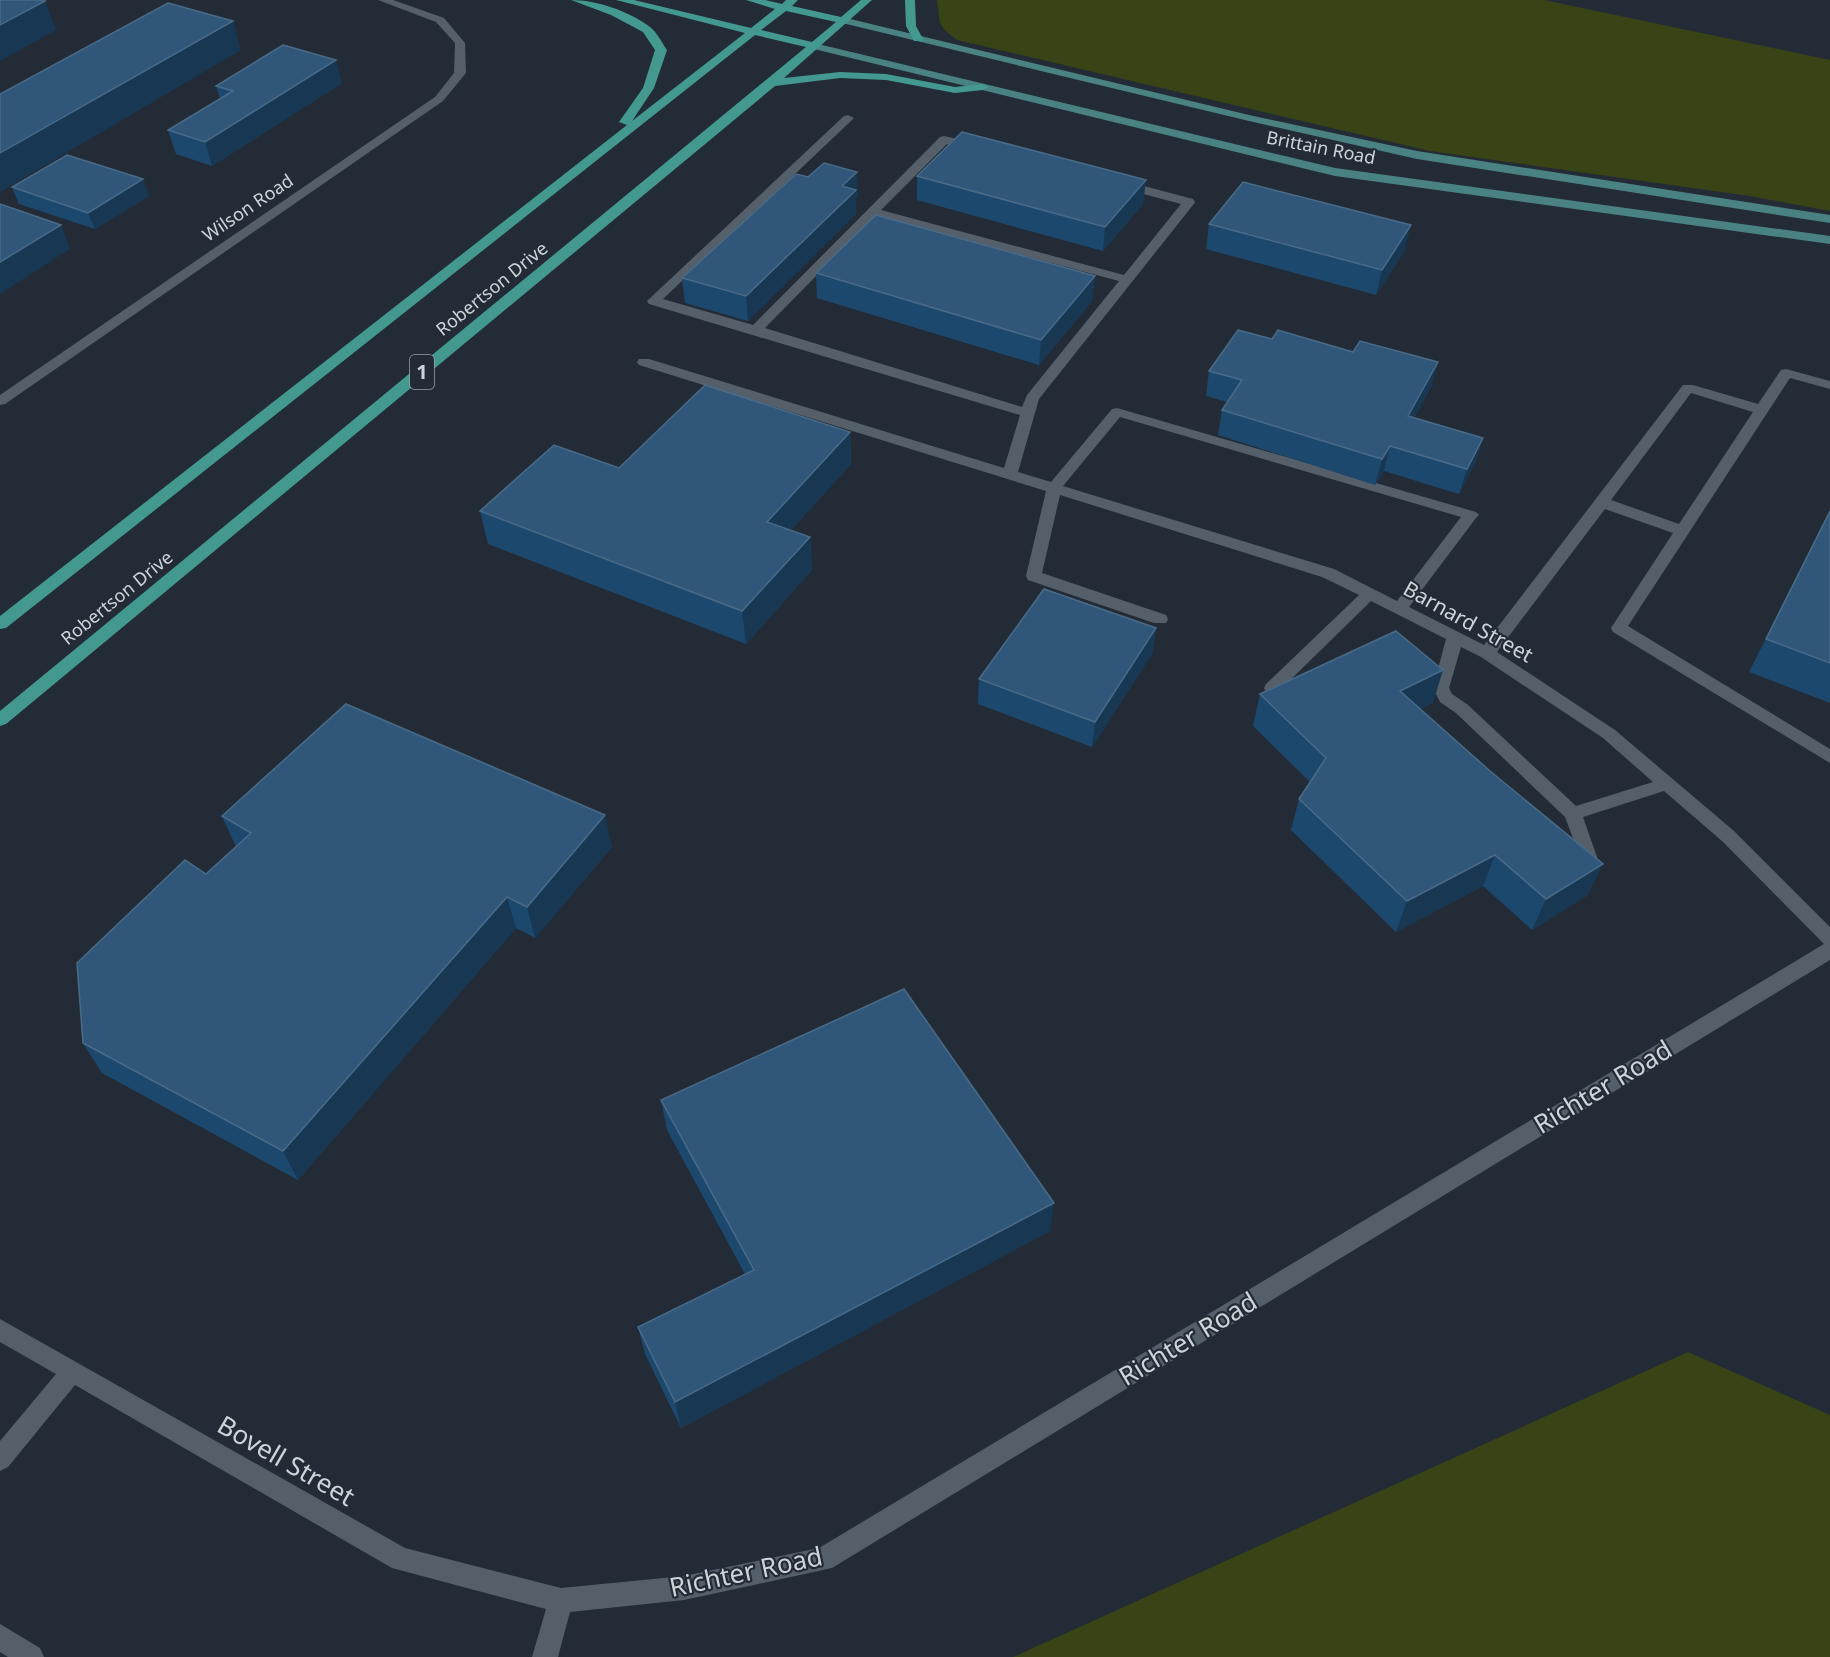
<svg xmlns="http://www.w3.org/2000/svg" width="1830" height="1657" viewBox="0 0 1830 1657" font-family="'Noto Sans',sans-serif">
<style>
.green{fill:#384316}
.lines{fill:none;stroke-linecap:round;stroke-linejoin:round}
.minor{fill:#555f6a;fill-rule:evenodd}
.major{fill:#4a8281;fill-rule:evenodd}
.highway{fill:#439990;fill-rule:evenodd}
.wall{fill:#1d486e}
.shaded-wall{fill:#183753}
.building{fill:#30577a;stroke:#496b88;stroke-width:1.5}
.labels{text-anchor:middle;stroke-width:4.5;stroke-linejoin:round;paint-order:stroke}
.far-street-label{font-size:18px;fill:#cdd3d9;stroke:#232c36}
.shield{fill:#232c36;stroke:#9aa1a8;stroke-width:1.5}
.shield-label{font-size:20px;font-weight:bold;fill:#cdd3d9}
.street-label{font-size:21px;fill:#cdd3d9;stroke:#232c36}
.near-street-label{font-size:26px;fill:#cdd3d9;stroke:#232c36}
</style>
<rect width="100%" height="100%" fill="#232c36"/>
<!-- green -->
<path class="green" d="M937,0H1544L1830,60V211L1749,196L1430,151L957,40C935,23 941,25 937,0Z
M1688,1352L1830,1415V1657H1013Z"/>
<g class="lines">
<!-- minor -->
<path class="minor" d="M378,0H393L444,18L465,43L466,73L443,101L5,404L0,405V395L435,97L454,73L455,43L436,22Z
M848,115L854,118L852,120L663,299L753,325L940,137L944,136L979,144L981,147L975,151L947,144L881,210L1124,275L1181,204L1117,187V181L1121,180L1193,199L1195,202L1193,205L1039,399L1018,472L1051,482L1112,409L1117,408L1476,512L1479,515L1476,518L1409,607L1484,645L1683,385H1693L1758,404L1781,370L1786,369L1830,381V389L1790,378L1628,626L1830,749V763L1613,632L1611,628L1673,533L1605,509L1497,652L1615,730L1734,831L1830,927V960L832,1568L684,1600L570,1612L558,1657H532L546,1609L392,1568L75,1385L8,1467L0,1471V1441L56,1374L0,1342V1319L405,1548L561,1588L684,1576L819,1548L1824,944L1722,841L1664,791L1583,817L1598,860L1595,865L1589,867L1583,865L1565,817L1456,713L1440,702L1433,688L1446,639L1371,601L1278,692H1266L1264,688L1266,684L1359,595L1322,577L1060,495L1042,573L1166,615L1168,619L1166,623H1154L1028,580L1026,576L1046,491L639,365L637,362L639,359H649L1004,468L1020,415L649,304L647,301L844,116ZM875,216L1119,281L1027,395L1022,407L765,328ZM1691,393L1753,412L1679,524L1611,500ZM1120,417L1461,517L1397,601L1334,569L1063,486ZM1461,647L1481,657L1603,738L1653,782L1576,806L1468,705L1452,694L1449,688Z
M0,1624L40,1648L44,1657H8L0,1652Z"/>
<!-- major -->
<path class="major" d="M842,17L1249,115L1417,151L1830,215V223L1417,159L1249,121L838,22V18Z
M814,43L1335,168L1830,236V244L1335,176L810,48V44Z"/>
<!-- highway -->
<path class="highway" d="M571,0C596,0 629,11 650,27C657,32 662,43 667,50L654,88L632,121L745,33L616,0H634L751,28L775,9L746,0H765L782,4L786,0H798L792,6L841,17L861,0H872L784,78L840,72L886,74L955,87L983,84L989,87L983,90L955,93L886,80L840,78L775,86L6,724L0,726V711L806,47L755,35L6,628L0,629V616L627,125L619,122L643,88L655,50L643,32L611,15ZM786,11L836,22L812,42L761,30Z
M905,0H915L916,26L923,39L922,41H914L906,26Z"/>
</g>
<!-- wall -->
<path class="wall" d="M342,83L212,166L176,154L168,130L220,99L216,86Z
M917,176L1143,204L1103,251L917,200Z
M808,177L858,197L856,198V214L748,321L685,303L682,278Z
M12,187L149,196L95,229L19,204Z
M1209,224L1405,250L1376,295L1206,249Z
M816,273L1095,276L1092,301L1039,365L817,298Z
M1272,339L1353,352L1438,362L1431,387L1414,418L1483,438L1475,463L1459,494L1384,471L1375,485L1218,435L1222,410L1227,402L1206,396L1209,371Z
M850,432L851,464L791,530L810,537L812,570L746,644L488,544L480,511L619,468Z
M1830,511V703L1749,672Z
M1156,628L1152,654L1092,747L978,704L979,679Z
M1260,694L1433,703L1420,709L1588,895L1532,930L1483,886L1396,932L1291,830L1299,799L1310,782L1253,726Z
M222,816L612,847L535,938L516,928L298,1180L102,1073L83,1043L206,874L236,847Z
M661,1100L1050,1231L681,1428L645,1354L638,1327L745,1274L667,1130Z"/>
<!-- shaded-wall -->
<path class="shaded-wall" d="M45,1L56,30L0,61V25Z
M233,21L241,50L0,192V153Z
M336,60L342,83L212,166L205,142Z
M857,172L858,197L856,198V214L748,321L746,296L842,186Z
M143,179L149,196L95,229L88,213Z
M1146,180L1143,204L1103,251L1105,227Z
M61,225L70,249L0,294V262Z
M1411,225L1405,250L1376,295L1382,270Z
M1095,276L1092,301L1039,365L1041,340Z
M1438,362L1431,387L1401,441L1408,416Z
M850,432L851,464L769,554L767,522Z
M1483,438L1475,463L1459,494L1467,469Z
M1390,446L1384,471L1375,485L1382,459Z
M810,537L812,570L746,644L742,611Z
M1156,628L1152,654L1092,747L1095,722Z
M1443,670L1433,703L1391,723L1400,691Z
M605,815L612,847L535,938L527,907Z
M1495,855L1483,886L1396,932L1407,901Z
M1603,864L1588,895L1532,930L1546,899Z
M507,897L516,928L298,1180L283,1151Z
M1054,1203L1050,1231L681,1428L675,1402Z"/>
<!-- building -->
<path class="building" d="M0,0H41L45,1L0,25Z
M168,3L233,21L0,153V94Z
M283,45L336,60L205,142L168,130L233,91L216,86Z
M962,132L1146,180L1105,227L917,176Z
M67,155L143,179L88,213L12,187Z
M824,163L857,172L842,186L856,190L746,296L682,278L796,174L808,177Z
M1243,182L1411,225L1382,270L1209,224Z
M0,204L61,225L0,262Z
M876,215L1095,276L1041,340L816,273Z
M1238,330L1272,339L1278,330L1353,352L1360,341L1438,362L1408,416L1483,438L1467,469L1390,446L1382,459L1222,410L1242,380L1209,371Z
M705,385L850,432L767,522L810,537L742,611L480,511L554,445L619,468Z
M1830,511V663L1766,639Z
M1044,589L1156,628L1095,722L979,679Z
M1396,631L1443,670L1400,691L1490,771L1603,864L1546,899L1495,855L1407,901L1299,799L1326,758L1260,694Z
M346,704L605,815L527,907L507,897L283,1151L83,1043L77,963L185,860L206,874L251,833L222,816Z
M904,989L1054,1203L675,1402L638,1327L754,1270L661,1100Z"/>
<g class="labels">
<!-- far-street labels -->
<g class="far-street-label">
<text transform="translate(1321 148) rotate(11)" y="6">Brittain Road</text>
<text transform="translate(248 208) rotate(-34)" y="6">Wilson Road</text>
<text transform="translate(492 289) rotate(-39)" y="6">Robertson Drive</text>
<text transform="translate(117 598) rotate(-39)" y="6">Robertson Drive</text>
</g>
<!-- shield labels -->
<rect class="shield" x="410" y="355" width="24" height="34" rx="4.5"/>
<g class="shield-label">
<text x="422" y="379">1</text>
</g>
<!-- street labels -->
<g class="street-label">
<text transform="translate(1468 622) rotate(29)" y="7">Barnard Street</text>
</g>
<!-- near-street labels -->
<g class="near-street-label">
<text transform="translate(1603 1087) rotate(-31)" y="9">Richter Road</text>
<text transform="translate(1188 1339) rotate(-31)" y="9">Richter Road</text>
<text transform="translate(286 1461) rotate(30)" y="9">Bovell Street</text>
<text transform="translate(746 1572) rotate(-12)" y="9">Richter Road</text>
</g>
</g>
</svg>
